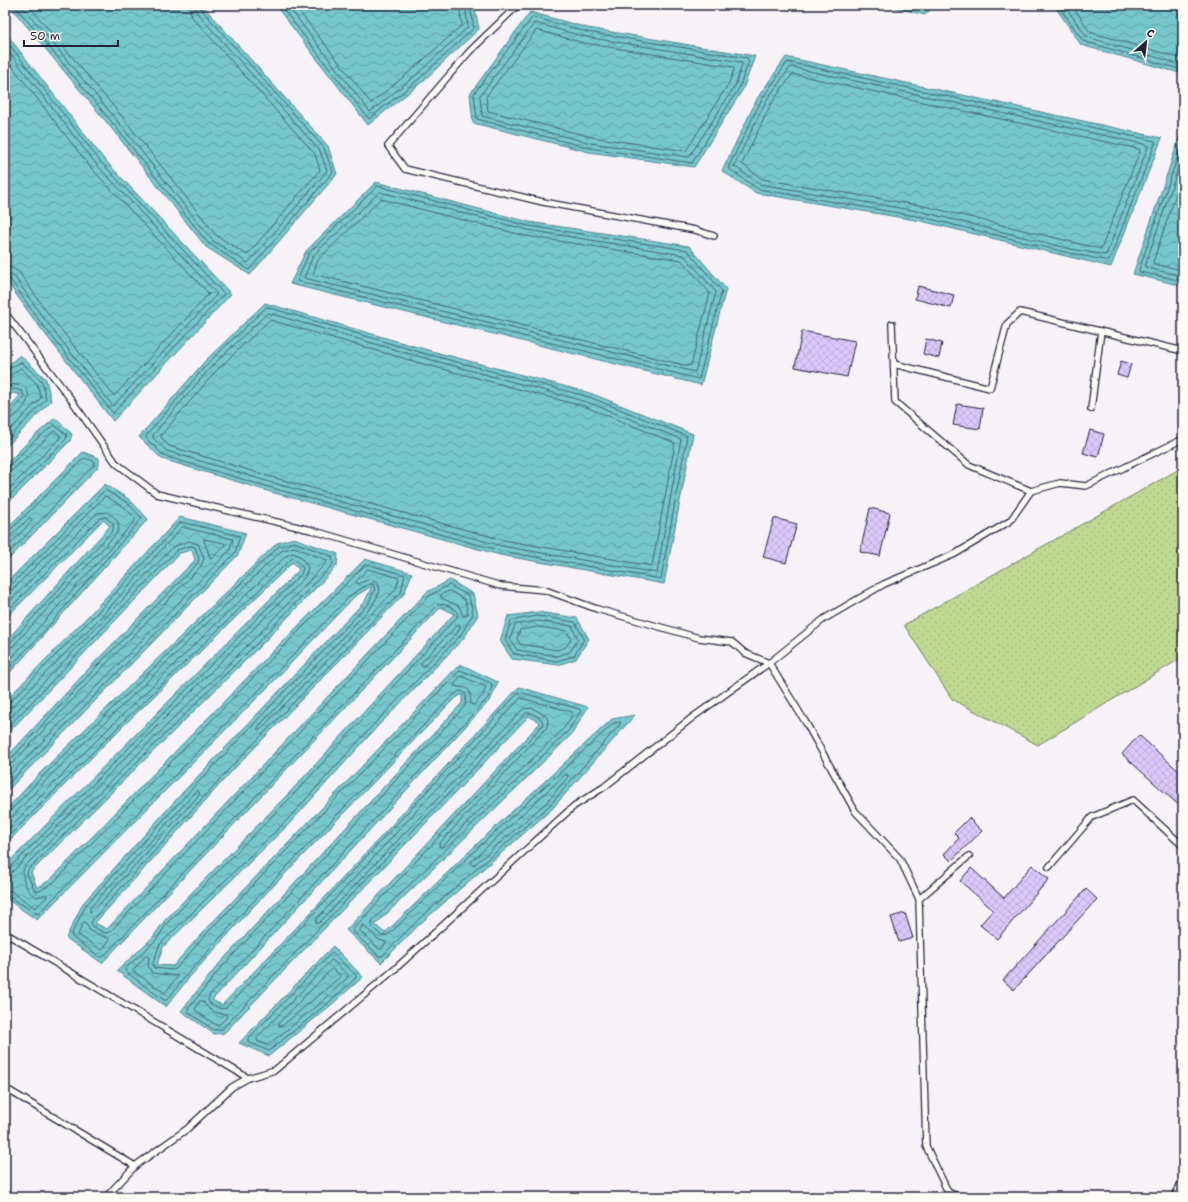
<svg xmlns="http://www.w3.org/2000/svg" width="1188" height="1202" viewBox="0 0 1188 1202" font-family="'Shantell Sans',sans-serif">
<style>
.garden{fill:url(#garden-dots);stroke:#717e66}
.water{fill:url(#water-waves);stroke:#548692}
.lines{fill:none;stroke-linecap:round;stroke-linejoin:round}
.shore{stroke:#446475;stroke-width:1}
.building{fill:url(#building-cross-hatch);stroke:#22223b}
.lane-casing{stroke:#22223b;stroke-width:8}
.secondary-casing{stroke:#22223b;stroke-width:18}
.lane{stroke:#fdfcf7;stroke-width:5.5}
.secondary{stroke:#fdfcf7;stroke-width:15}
</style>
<defs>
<pattern id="garden-dots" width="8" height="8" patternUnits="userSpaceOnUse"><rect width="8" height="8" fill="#c0da91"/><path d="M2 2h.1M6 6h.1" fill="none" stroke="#a5bb7e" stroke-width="1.8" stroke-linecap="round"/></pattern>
<pattern id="water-waves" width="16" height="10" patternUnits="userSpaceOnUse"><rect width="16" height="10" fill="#76c8cc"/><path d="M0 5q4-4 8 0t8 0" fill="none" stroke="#60a2a7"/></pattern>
<pattern id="building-cross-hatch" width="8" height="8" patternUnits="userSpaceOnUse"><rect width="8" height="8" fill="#dbc9fb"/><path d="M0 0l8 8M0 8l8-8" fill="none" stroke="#bcacd8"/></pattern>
</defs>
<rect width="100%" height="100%" fill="#f6f2f8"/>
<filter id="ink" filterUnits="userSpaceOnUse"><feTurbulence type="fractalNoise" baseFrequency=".025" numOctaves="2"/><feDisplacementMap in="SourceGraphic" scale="8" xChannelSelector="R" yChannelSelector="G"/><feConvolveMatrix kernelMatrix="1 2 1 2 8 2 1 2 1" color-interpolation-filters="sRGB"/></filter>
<g filter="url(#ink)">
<!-- garden -->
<path class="garden" d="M1183,467V657L1038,745L952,699L904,625Z"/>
<!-- water -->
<path class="water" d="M9,5H202L328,146L337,174L250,275L206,247L108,124Z
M275,5H474L479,29L422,82L368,125Z
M885,5H935L925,15Z
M1054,5H1183V74L1081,45Z
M530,12L588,28L755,56L743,89L694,167L589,152L473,123L470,94Z
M5,32L103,158L231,294L113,421L35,321L5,279Z
M786,57L1162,138L1111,267L921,221L756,193L722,171L758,97Z
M1180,136L1183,137V286L1133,274Z
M376,182L529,222L689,246L726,289L701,385L290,284L306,251Z
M265,303L424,349L590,393L693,434L664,584L500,555L271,492L162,459L139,437L205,361Z
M20,355L46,379L51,401L5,448V414L20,395L13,393L5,400V368Z
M55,418L72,434L70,441L5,506V465L31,439Z
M83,452L99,458V466L5,563V530Z
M105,484L130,500L148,519L5,678V642L110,526L103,520L5,619V584Z
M180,517L246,533L238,555L5,793V759L95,662L195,560L192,550L180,553L5,736V701L92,612Z
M294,538L338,554L337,566L262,644L31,872L37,888L50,880L279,645L365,559L412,573L404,594L232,771L95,923L107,929L427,592L450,580L473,594L478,615L464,638L378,726L290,823L163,947L157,965L173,966L204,931L460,664L498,682L491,699L212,1000L222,1005L317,906L519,687L588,707L572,734L375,925L385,933L480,841L612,719L635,715L552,809L422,922L381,963L346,930L540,723L529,716L224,1033L214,1034L181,1011L218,965L462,703V694L452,701L251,909L188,979L166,1007L117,971L153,937L165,920L291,791L454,614L441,607L102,963L66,938L83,903L184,791L365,601L372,586L354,597L272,683L37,920L5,898V866L299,570L293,562L119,730L5,845V811L42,771L277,543Z
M538,612L577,618L589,639L576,659L558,665L512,659L500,641L508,616Z
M333,946L363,977L330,1006L269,1056L239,1043Z"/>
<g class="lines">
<!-- shore -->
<path class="shore" d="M14,5L111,121L208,243L249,270L333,172L324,148L201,9L200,5
M21,5L115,118L212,240L248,263L327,171L320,151L197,13L194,5
M28,5L120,114L216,235L247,255L320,170L315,154L192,17L188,5
M280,5L369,119L419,79L474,28L470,5
M287,5L370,112L416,75L468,27L465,5
M294,5L371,103L412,70L462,25L459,5
M1058,5L1083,41L1183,70
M1064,5L1087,37L1183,65
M1072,5L1090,32L1183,59
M533,17L587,32L747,58L749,61L739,88L692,163L590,148L477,119L474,94Z
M535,23L586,37L741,62L742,65L735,86L689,157L591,143L482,116L480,96Z
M537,30L584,43L733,67L734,69L729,83L686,151L592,137L488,111L486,97Z
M5,39L100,161L224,294L113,413L38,319L10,279L5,277
M5,47L96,164L217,294L113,406L42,316L14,276L5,272
M5,57L91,168L209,294L114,396L47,312L19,272L12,268L5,266
M788,62L1155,141V144L1109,261L1069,253L922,217L758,189L728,168L762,99Z
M791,67L1148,145V147L1106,255L1071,249L923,212L760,184L734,166L766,101Z
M793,74L1139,149L1140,151L1101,249L924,206L762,179L742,164L771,104Z
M1183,141L1139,270L1140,272L1183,281
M1183,154L1145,266L1147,268L1183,276
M1183,173L1153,262L1154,264L1183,270
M378,186L529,226L687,250L722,291L699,379L297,281L309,253Z
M380,192L528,230L684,255L716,292L695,372L304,278L313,256Z
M381,199L526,236L681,260L710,293L691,365L688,366L313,274L318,260Z
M267,307L423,353L589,397L687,436L661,579L501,551L272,488L164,456L146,438V436L208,363Z
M268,313L421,357L587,402L681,439L657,573L502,546L273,483L167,451L153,438V435L211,367Z
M270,320L420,363L586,407L675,443L652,566L503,540L275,478L169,446L161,437V435L216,371Z
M5,371L21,362L42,381L46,399L5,442
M5,376L11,375L21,368L37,384L41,398L5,435
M5,388C9,385 12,384 17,385C44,391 16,420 5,421
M5,395L14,389L22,391L24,396L10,414L5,416
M5,468L9,466L33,442L54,425L67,435L66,439L5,500
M5,473L13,470L54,431L60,435V438L5,493
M5,532L9,531L84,458L94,461V465L5,557
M5,537L12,535L29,518L32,519V521L5,550
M204,539L224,543L226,545L211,559Z
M368,569L399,578L396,589L260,730H258V727L372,606L380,591L378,582L370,579L358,584L356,582Z
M5,587L10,586L105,490L128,503L142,518L45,630L5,672
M450,591L465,600L468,613L466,616H463L459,606L441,598V595Z
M5,592L13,589L105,496L124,507L135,518V521L5,665
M5,606L97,513L107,512C115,517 122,523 117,533L13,646L5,649
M5,613L100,518L105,517L113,523V530L10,643L5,644
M538,616L575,622L584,639L574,656L557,661L514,654L505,640L511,621Z
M538,621L572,626L578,639L570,652L557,656L517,650L510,639L515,625Z
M459,624L460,627L457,633L424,666H421V663Z
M538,627L567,631L571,639L566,647L557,650L520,644L517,639L520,630Z
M461,676L486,687L483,695L474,705L471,704C470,683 468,690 454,686Z
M521,698L572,712L573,714L564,728L442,847H439V844L547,727L548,720L545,715L532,708L523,709L319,923H316V920Z
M5,703L10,702L95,615L181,522L240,536L235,553L5,787
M5,708L13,706L99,619L182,527L233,539L230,550L5,780
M5,723L173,547L189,541L198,544L204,558L201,566L102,668L13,763L5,766
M5,730L177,550L190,546L195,547L199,559L198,563L98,665L10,760L5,761
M565,775H568V777L546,803L474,865H472L471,862Z
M198,790L200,794L92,912H90V908Z
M5,813L9,812L45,774L279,546L294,542L332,556L333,564L259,641L28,870L27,874L35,891H40L53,883L282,648L366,564L405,575L401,592L229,769L93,919L91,923L93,927L105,933L110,932L430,595L449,585L469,596L473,614L460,636L375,723L287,820L160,944L153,963L154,968L172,970L176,969L207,933L460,670L491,683L492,686L488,698L209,996L208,1000L210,1004L221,1009L226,1008L519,692L579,709L581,711L568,731L372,921V927L382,936L388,935L482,844L614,723L620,722L621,723L549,806L419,919L382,956H379L353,932V929L542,726L543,722L541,719L531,713H526L222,1029L214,1030L188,1012V1009L221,968L465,706L466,696L464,692L459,691L449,699L248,907L185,977L167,1000H164L126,972L125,969L156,940L168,922L294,794L457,617L458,614C455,608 444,602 438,605L103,957H100L72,937L71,935L86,905L187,794L368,604L375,589L373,584H369L352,594L269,680L38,914L5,895
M5,818L13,816L48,778L281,551L294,547L327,560V562L255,638L25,866C19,875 27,894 37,897L46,894L47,897L35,908L11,891L5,890
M5,832L113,724L286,556L293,553L300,556L308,567L305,577L27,857L12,872L5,874
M5,840L117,728L290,560L293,558L296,560L303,568L301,574L24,854L9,868L5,869
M85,922L90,931L110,939L102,950L78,935L83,923Z
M363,925L379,940L386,942L382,949H379L360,931Z
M332,953L356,975V978L328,1003L269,1051L248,1042V1039Z
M146,956L149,957L148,966L152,973L178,976L165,993L133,971Z
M332,960L348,975V977L324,1000L268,1045L257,1041V1038Z
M332,969L340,975V977L282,1026H279V1023Z
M200,1001H203C207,1010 217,1014 226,1014L227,1017L220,1024L216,1025L195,1010Z"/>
</g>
<!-- building -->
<path class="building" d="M918,286L954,295L951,308L915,299Z
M802,331L855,341L847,377L795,367Z
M926,339L942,343L939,358L923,354Z
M1121,361L1131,364L1127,378L1117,375Z
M957,404L983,408L980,429L953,425Z
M1090,430L1104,434L1098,457L1083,453Z
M870,508L890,513L880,556L860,552Z
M774,518L797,524L786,563L763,557Z
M1139,735L1183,775V809L1122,754Z
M969,818L982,831L951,861L944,854L959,838L954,833Z
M1032,865L1049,879L997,939L980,925L993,910L960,881L971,868L1004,898Z
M1086,889L1097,899L1014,990L1003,980Z
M905,913L913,938L899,942L891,917Z"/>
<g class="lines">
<defs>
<path id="lane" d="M518,5L470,51L388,146L405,169L543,202L695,230L714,236
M5,313L70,398L116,463L157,494L311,530L501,586L545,590L597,609L699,638L732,642L745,653L769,663L806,723L855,811L900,859L919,899
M894,364L990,388L1007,324L1020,312L1183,351
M1091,409L1101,331
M1031,491L1060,483L1086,486L1183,439
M1049,867L1092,817L1133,800L1183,846
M5,933L248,1078
M5,1088L135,1166
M106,1197L135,1166L187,1129L232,1087L248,1078L275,1070L395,969L574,806L604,787L693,717L769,663L824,619L884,584L955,554L1010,521L1031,491L969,465L895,402L892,324
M959,1197L948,1192L926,1146L919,899L969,856"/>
<path id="secondary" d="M1179,1197L1183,1189"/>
</defs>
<!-- lane casing -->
<use href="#lane" class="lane-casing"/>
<!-- secondary casing -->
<use href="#secondary" class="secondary-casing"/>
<!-- lane -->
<use href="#lane" class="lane"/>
<!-- secondary -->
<use href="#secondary" class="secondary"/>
</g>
</g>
<!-- margin -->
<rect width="1188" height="1202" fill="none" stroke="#fdfcf7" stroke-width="20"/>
<rect x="10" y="10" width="1168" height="1182" fill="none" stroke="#22223b" stroke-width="1.5" filter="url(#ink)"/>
<!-- north arrow -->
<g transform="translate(1146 42) rotate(28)" stroke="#fdfcf7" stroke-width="3" paint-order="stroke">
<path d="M0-3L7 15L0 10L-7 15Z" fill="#22223b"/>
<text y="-6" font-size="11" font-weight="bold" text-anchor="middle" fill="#22223b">С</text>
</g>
<!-- scale -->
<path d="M24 40v6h94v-6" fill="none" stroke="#22223b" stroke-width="2"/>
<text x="30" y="40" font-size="12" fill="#22223b" stroke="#fdfcf7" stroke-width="3" paint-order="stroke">50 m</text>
</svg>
